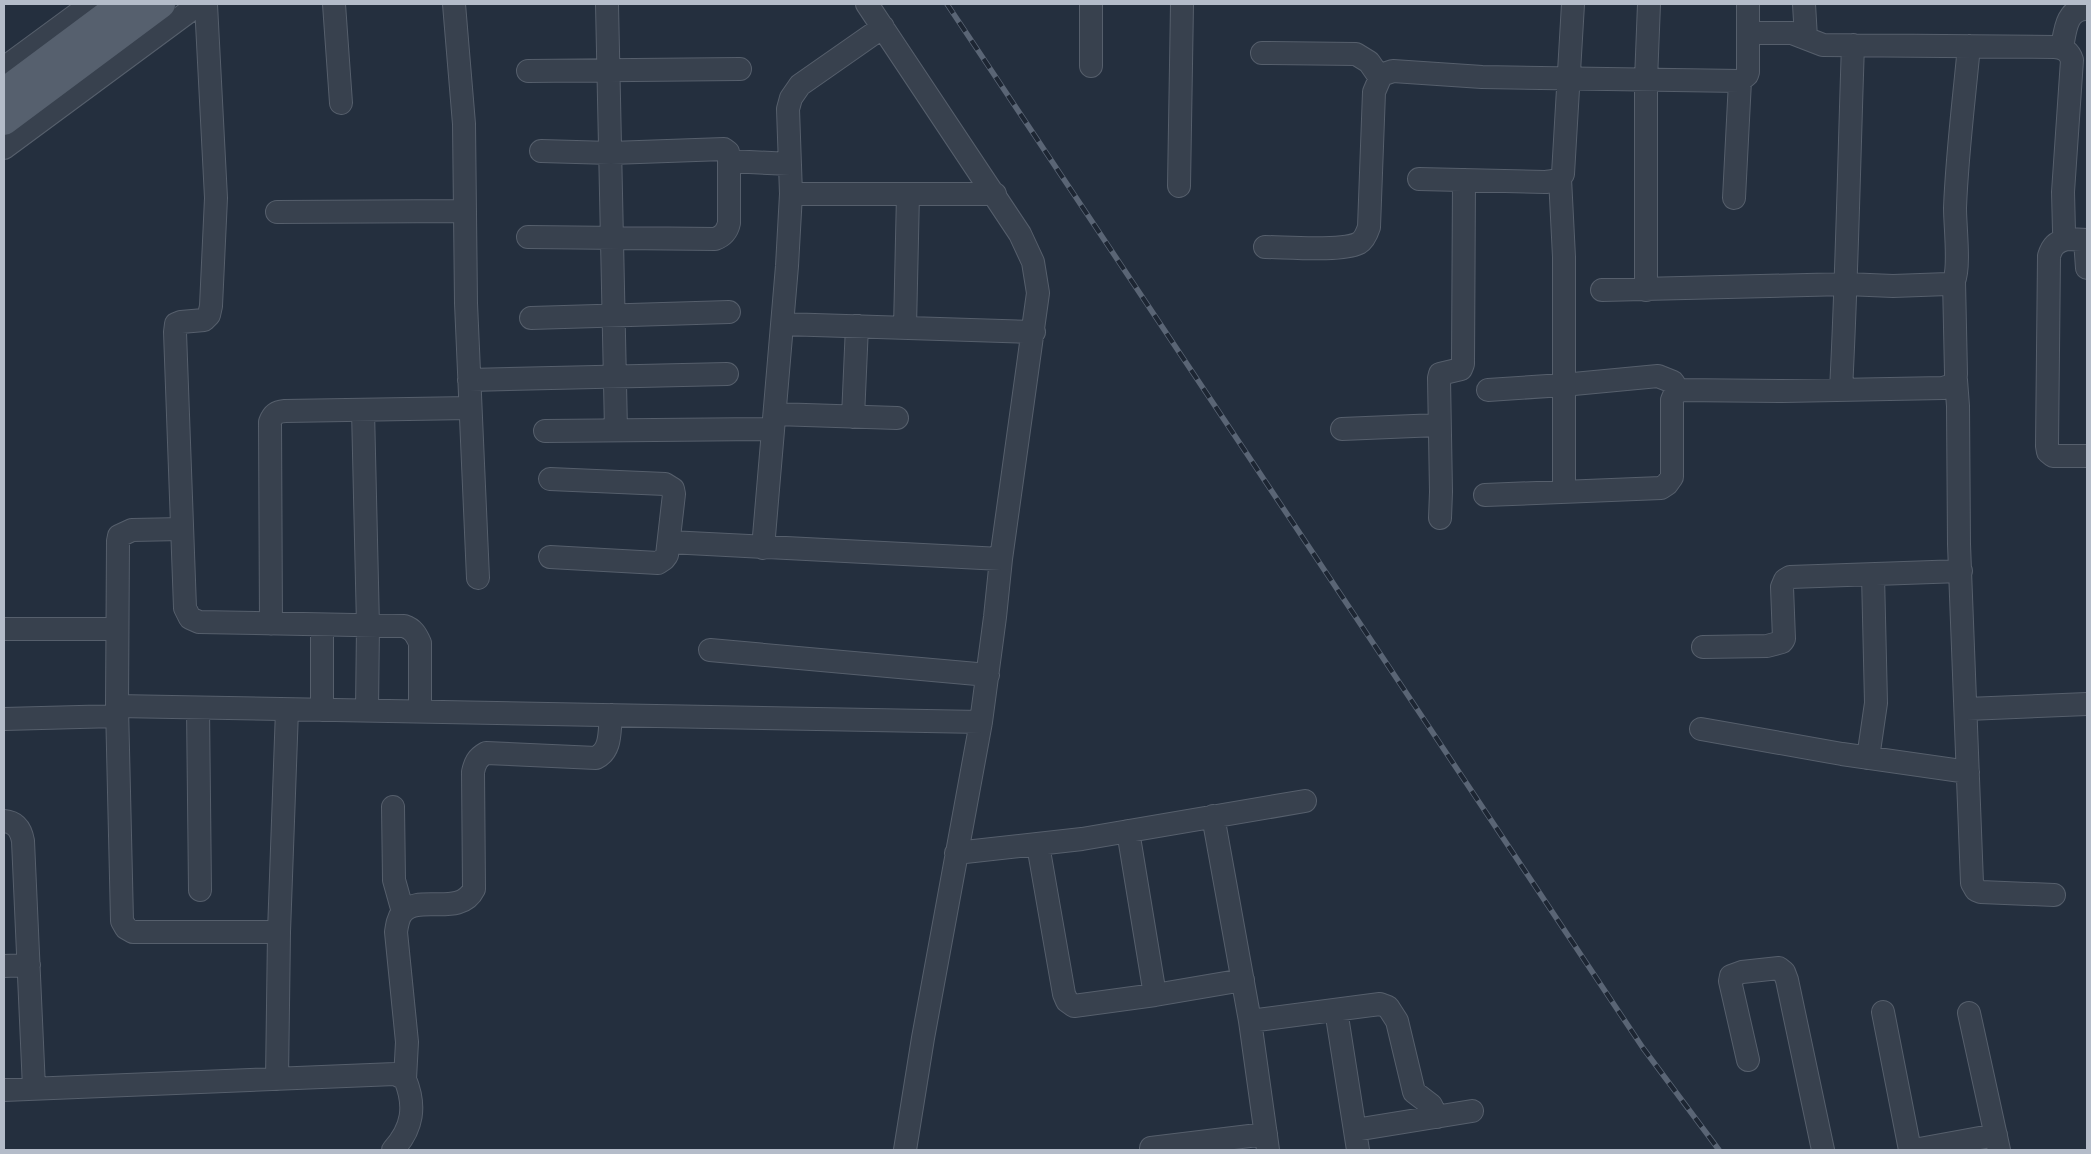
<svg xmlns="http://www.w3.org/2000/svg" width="2091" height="1154" viewBox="0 0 2091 1154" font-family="'Space Grotesk',sans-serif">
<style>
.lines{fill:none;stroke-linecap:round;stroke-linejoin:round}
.minor-casing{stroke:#565f6c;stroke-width:24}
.major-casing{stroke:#414a57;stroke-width:29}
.minor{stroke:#38414e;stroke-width:22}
.major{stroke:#56606e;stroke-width:28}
.rail-casing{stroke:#5a6575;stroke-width:5.5}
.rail{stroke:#1d2633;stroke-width:4;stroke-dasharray:11;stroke-linecap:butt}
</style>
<rect width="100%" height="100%" fill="#242f3e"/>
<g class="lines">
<defs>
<path id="minor" d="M206,4L216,198L211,306L209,315L204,320L181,322L176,324L175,332L185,608L190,618L199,622L404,626C413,629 416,634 420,643V711
M334,4L341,103
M454,4L464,124L466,303L478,578
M607,4L616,430
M867,4L1020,234L1033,262L1038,293L1001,559L995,617L981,722L923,1038L905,1150
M1804,4L1806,38
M1748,33V4
M2062,48C2065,32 2066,8 2087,9
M1262,53L1356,54L1369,62L1380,78
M1091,66V4
M4,68L91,4
M528,71L740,69
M4,148L199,4
M541,151L611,153L724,149L728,152L729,161
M1560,178L1564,257V492
M1419,179L1545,182C1553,181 1559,181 1563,174L1573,4
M1179,186L1182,4
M791,194H995
M1734,198L1740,81
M277,212L465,211
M528,237L715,239C723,236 727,232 729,223V161L790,164
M2067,239C2056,242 2052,246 2049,256L2047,446L2048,452L2053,456H2087
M2085,240L2087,268
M1265,247C1285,247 1343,252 1359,243C1364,240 1367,233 1369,227L1374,92L1380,78L1384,74L1393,71L1482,77L1740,81L1747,75L1748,72V33H1792L1823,45L2055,47C2064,48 2069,51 2072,60L2063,192L2064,231L2067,239L2087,240
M1602,290L1846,284L1893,286L1948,284L1954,281C1960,267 1955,226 1955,208C1957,154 1964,100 1969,46
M1646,290V80L1649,4
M531,318L729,312
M783,324L1034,332
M905,328L908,194
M469,380L727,374
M1956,380L1958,406L1959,544L1972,883L1976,890L1981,892L2054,895
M1488,390L1563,385L1658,376L1673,382L1678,390
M1841,390C1847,275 1849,160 1853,45
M363,410L368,626L367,710
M775,414L897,418
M853,417L857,326
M1342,429L1438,425
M545,431L773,429
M1485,495L1661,488L1667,484L1672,477V400L1675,393L1678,390L1783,391L1943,388C1952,385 1956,384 1956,374L1954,281
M1440,518L1441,492L1439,378L1440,374L1461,369L1463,364L1464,180
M182,529L132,530L119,536L118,541L117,706L122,921L126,928L133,932H279
M669,542L1001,559
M763,548L787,266L791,194L788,109L791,98L800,85L883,27
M550,557L658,563L664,559L667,555L674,494L673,489L665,484L550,479
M271,624L270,422C273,414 276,412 285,411L470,408
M4,629H116
M1703,647L1767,646L1782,642L1784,639L1782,587L1785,580L1790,577L1961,571
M710,650L988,675
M117,706L981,722
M198,708L200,890
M1967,709L2087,704
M322,710V625
M4,719L117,716
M1701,729L1842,754L1968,772
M1868,758L1876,703L1873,575
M393,807L394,880L403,912
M1213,816L1250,1021L1268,1150
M4,821C16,822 21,830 23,841L34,1088
M1128,831L1155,995
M1038,845L1064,994L1067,1001L1074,1006L1155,995L1243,980
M956,853L1082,839L1305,801
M4,966L29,965
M1336,1010L1358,1150
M1883,1012L1910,1150
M1969,1013L1999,1150
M1250,1021L1380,1004L1388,1007L1397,1021L1414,1092L1431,1105L1437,1117
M1748,1060L1730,981L1731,976L1742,972L1779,968L1784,972L1787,980L1823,1150
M277,1079L279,932L287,710
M405,1079L407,1042L396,932C397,925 398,918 402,913C418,893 460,918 474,889L473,772C475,763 477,758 486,753L596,758C612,750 609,731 611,715
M4,1090L395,1074L405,1079C416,1106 413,1128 393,1150
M1355,1130L1472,1111
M1151,1148L1266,1134
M1914,1150L1996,1135"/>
<path id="major" d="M4,92L122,4
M4,121L161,4"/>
</defs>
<!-- minor casing -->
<use href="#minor" class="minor-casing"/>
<!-- major casing -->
<use href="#major" class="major-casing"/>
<!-- minor -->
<use href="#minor" class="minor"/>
<!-- major -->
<use href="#major" class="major"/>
<defs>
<path id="rail" d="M947,4L1643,1048L1719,1150"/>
</defs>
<!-- rail casing -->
<use href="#rail" class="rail-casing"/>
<!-- rail -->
<use href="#rail" class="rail"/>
</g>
<!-- border -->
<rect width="2091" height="1154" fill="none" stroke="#b4bcc9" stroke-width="10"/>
</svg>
